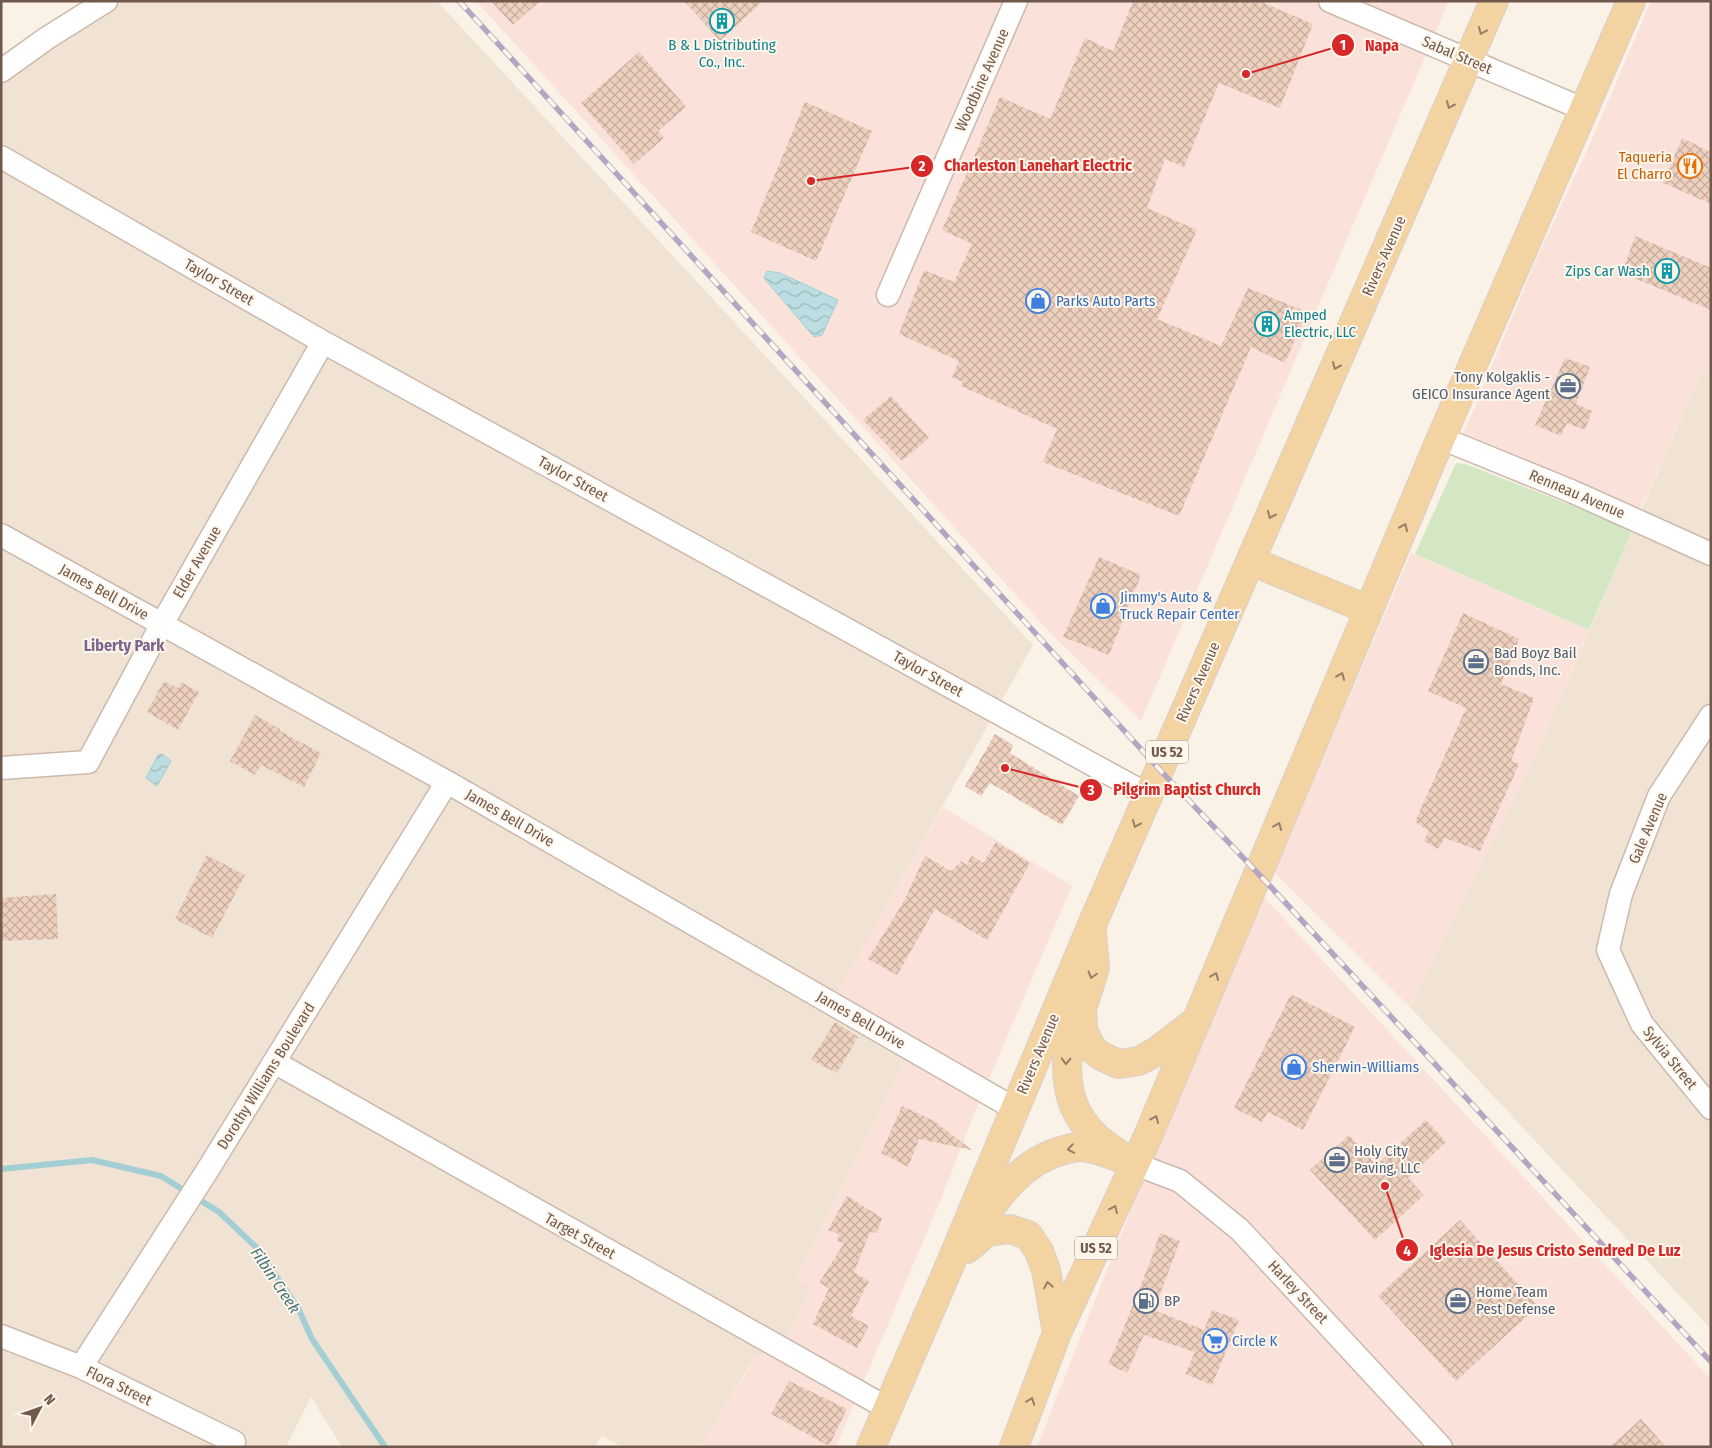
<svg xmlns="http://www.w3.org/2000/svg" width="1712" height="1448" viewBox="0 0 1712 1448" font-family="'Fira Sans Condensed',sans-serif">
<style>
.residential{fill:#f1e3d4}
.commercial{fill:#fae2da}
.green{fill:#d4e7c5}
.water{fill:url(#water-waves);stroke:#a3ced3}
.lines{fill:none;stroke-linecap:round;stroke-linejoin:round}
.stream{stroke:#a3ced3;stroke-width:6}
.building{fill:url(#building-cross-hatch)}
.minor-casing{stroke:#cbb9ad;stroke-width:25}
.primary-casing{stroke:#d7d0cd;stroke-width:30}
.minor{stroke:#fff;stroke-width:22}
.primary{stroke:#f4d3a3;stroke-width:28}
.rail-casing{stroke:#b4a5c3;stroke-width:5.5}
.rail{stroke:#fef6eb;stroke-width:4;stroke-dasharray:11;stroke-linecap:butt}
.oneway{stroke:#987d67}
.labels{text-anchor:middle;stroke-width:4;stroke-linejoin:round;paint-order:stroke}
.shield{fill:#fef6eb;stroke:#9b877c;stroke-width:1}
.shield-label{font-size:14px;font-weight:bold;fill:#71584d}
.culture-label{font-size:15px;fill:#0d838f;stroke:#fef6eb}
.street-label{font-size:15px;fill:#71584d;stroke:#fef6eb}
.food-label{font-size:15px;fill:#c56008;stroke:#fef6eb;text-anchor:end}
.shop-label{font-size:15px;fill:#366cbe;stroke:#fef6eb;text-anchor:start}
.service-label{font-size:15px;fill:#4e5e75;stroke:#fef6eb;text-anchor:start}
.neighbourhood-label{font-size:16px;font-weight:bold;fill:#7e658d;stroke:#fef6eb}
.water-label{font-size:16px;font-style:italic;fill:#45757c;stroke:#fef6eb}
.leader{fill:none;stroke:#d62828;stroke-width:2}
.callout-dot{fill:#d62828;stroke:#fef6eb;stroke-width:2}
.mark-label{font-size:15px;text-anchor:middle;font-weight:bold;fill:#fff}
.callout-label{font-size:16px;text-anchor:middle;font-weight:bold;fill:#d62828;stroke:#fef6eb;stroke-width:4;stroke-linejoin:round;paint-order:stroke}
</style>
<defs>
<pattern id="water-waves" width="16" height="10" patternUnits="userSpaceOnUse" patternTransform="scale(1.25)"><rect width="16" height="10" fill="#bcdee2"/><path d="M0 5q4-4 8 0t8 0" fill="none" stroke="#9db7b9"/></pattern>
<pattern id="building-cross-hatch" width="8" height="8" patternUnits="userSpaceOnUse" patternTransform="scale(1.25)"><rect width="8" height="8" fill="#eed0bf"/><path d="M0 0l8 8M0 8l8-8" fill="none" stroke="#c5ac9d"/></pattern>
</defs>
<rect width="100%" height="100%" fill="#faf2e6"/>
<!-- residential -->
<path class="residential" d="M106,1H437L1033,645L832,1003L911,1049L796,1280L812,1289L781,1349L755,1357L700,1447H622L602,1436L594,1447H342L311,1397L286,1447H1V71Z
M1702,370L1711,374V1329L1410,1007L1533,761Z"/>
<!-- commercial -->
<path class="commercial" d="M476,1H1449L1141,721L1053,636Z
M1651,1H1711V374L1702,370L1636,520L1457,445L1468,423L1537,258L1593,137Z
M1411,553L1589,630L1533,761L1410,1007L1274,872Z
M943,807L1072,886L979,1102L939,1204L836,1447H700L756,1357L781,1349L811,1289L796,1280L911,1049L831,1003Z
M1264,897L1711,1379V1447H1037L1147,1169Z"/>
<!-- green -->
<path class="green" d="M1456,463L1465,464L1633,529L1589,630L1415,554Z"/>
<!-- water -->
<path class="water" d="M767,271L780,273L838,300L822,335L814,337L764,278Z
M162,754L171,761L157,786L146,778L158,755Z"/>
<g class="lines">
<!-- stream -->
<path class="stream" d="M1,1169L92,1160L161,1176L219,1212L257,1248L298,1308L312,1339L385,1447"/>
</g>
<!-- building -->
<path class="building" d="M491,1H540L513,25Z
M684,1H763L720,41Z
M1133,1H1259L1313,24L1280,108L1219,83L1184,167L1165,159L1147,208L1197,230L1157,319L1221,346L1248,288L1307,312L1285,363L1251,347L1179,516L1043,462L1057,429L961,386L963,382L952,377L959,361L899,334L924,270L954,282L972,244L942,230L1000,97L1050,119L1085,38L1113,51Z
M639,52L686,107L658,131L664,138L634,164L581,103Z
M805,102L872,131L816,261L751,232Z
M1682,138L1711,152V204L1663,183Z
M1635,236L1711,268V310L1622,273Z
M1565,358L1590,367L1576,404L1592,411L1585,430L1567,423L1561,436L1535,425Z
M891,396L929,438L902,461L863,420Z
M1099,557L1141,575L1109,655L1063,637Z
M1463,613L1519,639L1501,684L1534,698L1511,761L1519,764L1480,851L1445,838L1438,849L1424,841L1429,831L1415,822L1466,708L1428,691Z
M164,681L178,688L181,682L199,692L178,730L147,712Z
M255,715L280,729V731L321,753L304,787L261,765L255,775L230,761Z
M995,734L1013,745L1010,753L1079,796L1062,825L990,783L981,796L965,786Z
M996,842L1030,863L987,940L935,909L897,975L868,959L903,903L925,856L951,871L961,861L967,865L971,855L983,863Z
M207,855L245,875L212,938L175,919Z
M56,894L58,939L1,941V898Z
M1291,994L1355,1027L1303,1130L1268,1112L1262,1122L1234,1108Z
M835,1022L858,1037L837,1073L811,1060Z
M902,1106L934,1121L972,1150L919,1139L908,1167L881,1153Z
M1426,1120L1446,1142L1408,1178L1424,1195L1375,1240L1310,1170L1349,1135L1376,1165Z
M847,1196L882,1218L877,1233L870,1232L854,1272L869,1281L851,1316L869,1326L857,1348L813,1324L829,1288L819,1283L844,1243L837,1241L839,1234L828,1230Z
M1460,1220L1538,1306L1456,1381L1378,1296Z
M1160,1233L1180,1241L1154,1310L1204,1330L1212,1310L1239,1320L1212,1385L1185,1374L1195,1352L1144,1335L1127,1373L1108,1364L1118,1342L1152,1257Z
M789,1381L847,1409L829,1446L771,1414Z
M1641,1419L1666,1447H1610Z"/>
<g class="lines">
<defs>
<path id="minor" d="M1330,1L1583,109
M1,71L47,38L106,1
M1,157L323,342L1148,795
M888,295L1016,1
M1441,438L1571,491L1711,554
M1,535L447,782L1015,1109
M1711,716L1659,796L1621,894L1608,950L1642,1024L1711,1108
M1,768L88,762L162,624L323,342
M274,1062L887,1408
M1135,1164L1180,1181L1240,1230L1441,1447
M1,1336L81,1367L234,1442
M81,1367L207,1171L447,782"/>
<path id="primary" d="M1251,561L1369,610
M1092,933L1095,968L1082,1009L1083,1031L1093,1050L1103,1057L1119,1064L1139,1061L1157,1051L1195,1022
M1074,1004C1064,1065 1056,1115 1116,1152
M978,1225C1000,1193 1024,1160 1064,1150C1069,1149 1074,1147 1079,1147C1098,1148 1117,1157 1135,1164
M967,1249L987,1232L1010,1229L1028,1235L1039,1251L1046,1270L1057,1333
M871,1447L952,1260L1091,927L1494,1
M1014,1447L1057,1333L1148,1136L1441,438L1631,1"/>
</defs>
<!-- minor casing -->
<use href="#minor" class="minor-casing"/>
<!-- primary casing -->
<use href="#primary" class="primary-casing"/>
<!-- minor -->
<use href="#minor" class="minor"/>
<!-- primary -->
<use href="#primary" class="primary"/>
<defs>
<path id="rail" d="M459,1L1160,770L1269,885L1711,1362"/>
</defs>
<!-- rail casing -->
<use href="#rail" class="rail-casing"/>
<!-- rail -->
<use href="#rail" class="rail"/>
</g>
<!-- one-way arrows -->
<defs><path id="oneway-chevron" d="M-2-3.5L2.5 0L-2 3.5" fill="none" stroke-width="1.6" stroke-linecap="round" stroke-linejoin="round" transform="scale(1.25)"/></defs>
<g class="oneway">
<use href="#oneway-chevron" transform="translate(1482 31) rotate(113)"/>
<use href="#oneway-chevron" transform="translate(1450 105) rotate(114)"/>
<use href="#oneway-chevron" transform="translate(1336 366) rotate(114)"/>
<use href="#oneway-chevron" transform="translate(1271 515) rotate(114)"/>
<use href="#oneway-chevron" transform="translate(1404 527) rotate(-67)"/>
<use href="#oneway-chevron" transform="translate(1341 676) rotate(-67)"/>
<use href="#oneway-chevron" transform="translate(1136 824) rotate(113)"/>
<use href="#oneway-chevron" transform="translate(1278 826) rotate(-67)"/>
<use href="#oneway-chevron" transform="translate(1092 975) rotate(106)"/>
<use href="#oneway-chevron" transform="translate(1215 976) rotate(-67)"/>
<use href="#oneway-chevron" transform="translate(1066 1061) rotate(92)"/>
<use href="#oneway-chevron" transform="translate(1155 1119) rotate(-67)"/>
<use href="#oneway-chevron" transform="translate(1071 1149) rotate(170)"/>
<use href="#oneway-chevron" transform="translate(1114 1209) rotate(-65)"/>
<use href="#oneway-chevron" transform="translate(1048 1285) rotate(-100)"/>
<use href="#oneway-chevron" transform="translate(1031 1401) rotate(-69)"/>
</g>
<!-- icons -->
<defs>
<symbol id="building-ring" viewBox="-11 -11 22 22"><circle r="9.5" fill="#fef6eb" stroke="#0f9aa8" stroke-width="1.5"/><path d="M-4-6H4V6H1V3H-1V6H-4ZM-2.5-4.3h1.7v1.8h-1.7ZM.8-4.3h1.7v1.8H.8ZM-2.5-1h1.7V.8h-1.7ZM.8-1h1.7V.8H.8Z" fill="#0f9aa8"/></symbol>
<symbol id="restaurant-ring" viewBox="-11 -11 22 22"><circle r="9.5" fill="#fef6eb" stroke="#e8710a" stroke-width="1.5"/><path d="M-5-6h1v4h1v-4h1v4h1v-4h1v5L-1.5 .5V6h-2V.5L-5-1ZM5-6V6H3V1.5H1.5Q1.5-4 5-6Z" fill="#e8710a"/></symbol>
<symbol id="shop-ring" viewBox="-11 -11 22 22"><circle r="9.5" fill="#fef6eb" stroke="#3f7fe0" stroke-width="1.5"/><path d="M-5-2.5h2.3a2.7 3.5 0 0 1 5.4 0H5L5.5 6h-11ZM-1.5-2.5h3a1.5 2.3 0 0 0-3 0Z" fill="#3f7fe0"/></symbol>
<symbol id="office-ring" viewBox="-11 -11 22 22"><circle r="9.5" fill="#fef6eb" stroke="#5c6f8a" stroke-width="1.5"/><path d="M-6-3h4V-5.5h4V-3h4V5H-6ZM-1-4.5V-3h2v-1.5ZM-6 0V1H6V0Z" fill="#5c6f8a"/></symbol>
<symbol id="fuel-ring" viewBox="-11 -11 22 22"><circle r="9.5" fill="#fef6eb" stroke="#5c6f8a" stroke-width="1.5"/><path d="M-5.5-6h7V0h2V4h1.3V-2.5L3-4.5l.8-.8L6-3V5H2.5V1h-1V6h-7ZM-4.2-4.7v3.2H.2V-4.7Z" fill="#5c6f8a"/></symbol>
<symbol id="supermarket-ring" viewBox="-11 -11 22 22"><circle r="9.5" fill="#fef6eb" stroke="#3f7fe0" stroke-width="1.5"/><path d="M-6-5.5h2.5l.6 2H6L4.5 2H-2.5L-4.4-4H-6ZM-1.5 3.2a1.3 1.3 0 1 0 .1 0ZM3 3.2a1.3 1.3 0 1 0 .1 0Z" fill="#3f7fe0"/></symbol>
</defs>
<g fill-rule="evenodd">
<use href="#building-ring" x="708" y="7" width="28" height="28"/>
<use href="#restaurant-ring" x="1676" y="152" width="28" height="28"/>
<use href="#building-ring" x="1653" y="257" width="28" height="28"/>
<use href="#shop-ring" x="1024" y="287" width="28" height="28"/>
<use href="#building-ring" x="1253" y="310" width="28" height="28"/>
<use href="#office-ring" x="1554" y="372" width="28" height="28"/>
<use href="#shop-ring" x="1089" y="592" width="28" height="28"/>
<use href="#office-ring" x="1462" y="648" width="28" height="28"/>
<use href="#shop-ring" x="1280" y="1053" width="28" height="28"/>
<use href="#office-ring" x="1323" y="1146" width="28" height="28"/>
<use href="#fuel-ring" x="1132" y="1287" width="28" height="28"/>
<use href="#office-ring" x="1444" y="1287" width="28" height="28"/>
<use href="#supermarket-ring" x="1201" y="1327" width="28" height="28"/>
</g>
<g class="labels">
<!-- shield labels -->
<g class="shield">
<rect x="1146" y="740.5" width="42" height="23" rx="4"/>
<rect x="1075" y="1236.5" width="42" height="23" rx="4"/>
</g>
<g class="shield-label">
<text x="1167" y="757">US 52</text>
<text x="1096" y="1253">US 52</text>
</g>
<!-- culture labels -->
<g class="culture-label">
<text x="722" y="50">B &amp; L Distributing<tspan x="722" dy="17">Co., Inc.</tspan></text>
<text x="1650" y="276" text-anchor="end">Zips Car Wash</text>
<text x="1284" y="320" text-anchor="start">Amped<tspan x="1284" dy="17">Electric, LLC</tspan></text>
</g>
<!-- street labels -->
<g class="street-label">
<text transform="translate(1457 55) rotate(23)" y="5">Sabal Street</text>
<text transform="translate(982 80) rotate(-66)" y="5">Woodbine Avenue</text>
<text transform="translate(1384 256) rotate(-66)" y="5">Rivers Avenue</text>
<text transform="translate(219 282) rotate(30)" y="5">Taylor Street</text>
<text transform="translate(573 479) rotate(29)" y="5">Taylor Street</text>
<text transform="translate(1577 494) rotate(23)" y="5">Renneau Avenue</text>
<text transform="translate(197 562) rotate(-60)" y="5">Elder Avenue</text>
<text transform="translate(104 592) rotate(29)" y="5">James Bell Drive</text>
<text transform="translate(928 674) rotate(29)" y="5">Taylor Street</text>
<text transform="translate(1198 682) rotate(-66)" y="5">Rivers Avenue</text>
<text transform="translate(510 818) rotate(30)" y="5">James Bell Drive</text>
<text transform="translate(1648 828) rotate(-67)" y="5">Gale Avenue</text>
<text transform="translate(861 1020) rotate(30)" y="5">James Bell Drive</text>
<text transform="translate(1038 1054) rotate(-67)" y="5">Rivers Avenue</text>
<text transform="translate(1670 1058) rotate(51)" y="5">Sylvia Street</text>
<text transform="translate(266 1076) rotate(-58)" y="5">Dorothy Williams Boulevard</text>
<text transform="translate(580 1236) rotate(29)" y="5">Target Street</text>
<text transform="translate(1298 1292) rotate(47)" y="5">Harley Street</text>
<text transform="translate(119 1386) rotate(26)" y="5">Flora Street</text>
</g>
<!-- food labels -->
<g class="food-label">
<text x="1672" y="162">Taqueria<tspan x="1672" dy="17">El Charro</tspan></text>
</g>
<!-- shop labels -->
<g class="shop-label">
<text x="1056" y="306">Parks Auto Parts</text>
<text x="1120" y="602">Jimmy's Auto &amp;<tspan x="1120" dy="17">Truck Repair Center</tspan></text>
<text x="1312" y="1072">Sherwin-Williams</text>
<text x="1232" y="1346">Circle K</text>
</g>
<!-- service labels -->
<g class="service-label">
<text x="1550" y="382" text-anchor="end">Tony Kolgaklis -<tspan x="1550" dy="17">GEICO Insurance Agent</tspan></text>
<text x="1494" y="658">Bad Boyz Bail<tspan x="1494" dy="17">Bonds, Inc.</tspan></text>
<text x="1354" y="1156">Holy City<tspan x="1354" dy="17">Paving, LLC</tspan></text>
<text x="1476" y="1297">Home Team<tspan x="1476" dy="17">Pest Defense</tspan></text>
<text x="1164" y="1306">BP</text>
</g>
<!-- neighbourhood labels -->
<g class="neighbourhood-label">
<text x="124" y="651">Liberty Park</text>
</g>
<!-- water labels -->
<g class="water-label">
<text transform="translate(276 1280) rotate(56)" y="6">Filbin Creek</text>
</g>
</g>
<!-- callouts -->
<path class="leader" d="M1246 74L1343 45M811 181L922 166M1005 768L1091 790M1385 1186L1407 1250"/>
<g class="callout-dot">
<circle cx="1246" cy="74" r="5"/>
<circle cx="811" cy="181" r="5"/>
<circle cx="1005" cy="768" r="5"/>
<circle cx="1385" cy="1186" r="5"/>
<circle cx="1343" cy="45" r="12"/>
<circle cx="922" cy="166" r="12"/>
<circle cx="1091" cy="790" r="12"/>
<circle cx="1407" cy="1250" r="12"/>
</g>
<g class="mark-label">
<text x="1343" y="50">1</text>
<text x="922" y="171">2</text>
<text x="1091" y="795">3</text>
<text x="1407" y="1256">4</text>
</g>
<g class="callout-label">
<text x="1382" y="51">Napa</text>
<text x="1038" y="171">Charleston Lanehart Electric</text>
<text x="1187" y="795">Pilgrim Baptist Church</text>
<text x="1555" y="1256">Iglesia De Jesus Cristo Sendred De Luz</text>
</g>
<!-- border -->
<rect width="1712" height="1448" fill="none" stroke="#71584d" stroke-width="5"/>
<!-- north arrow -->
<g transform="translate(40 1408) rotate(49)" stroke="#fef6eb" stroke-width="4" paint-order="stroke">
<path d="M0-4L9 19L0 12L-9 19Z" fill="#71584d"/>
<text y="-8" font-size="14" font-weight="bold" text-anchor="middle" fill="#71584d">N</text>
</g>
</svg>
